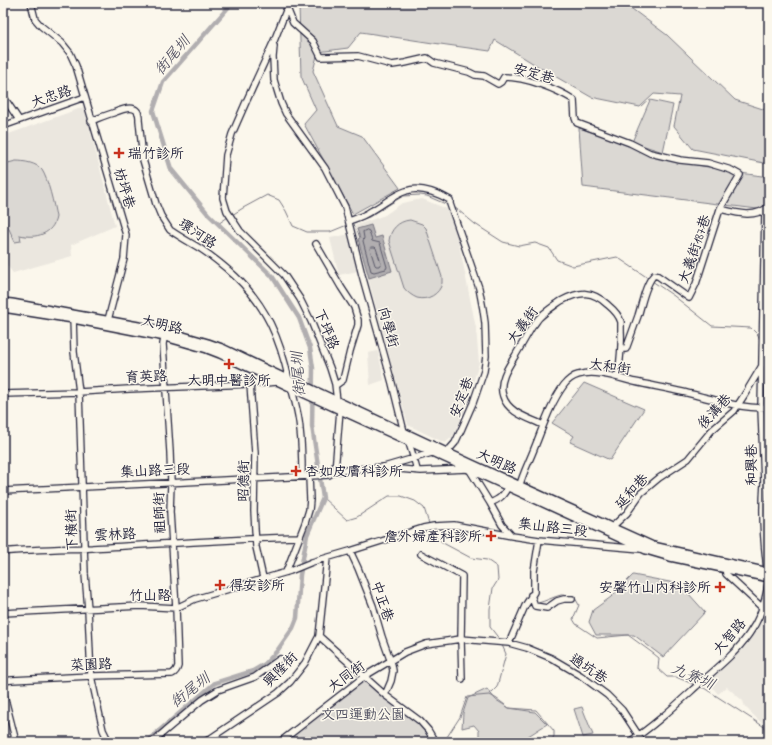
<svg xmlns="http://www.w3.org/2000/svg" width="772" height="745" viewBox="0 0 772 745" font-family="'Indie Flower','LXGW WenKai TC',sans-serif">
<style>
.built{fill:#ebe7df}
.green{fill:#dbd8d3;stroke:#7e7d87}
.water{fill:#b1aeb0;stroke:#787681}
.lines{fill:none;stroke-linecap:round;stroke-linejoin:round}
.shore{stroke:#5b5a6a;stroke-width:1}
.stream{stroke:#787681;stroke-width:1}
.canal{stroke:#b1aeb0;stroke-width:4.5}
.minor-casing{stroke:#22223b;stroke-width:8}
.major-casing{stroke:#22223b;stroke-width:10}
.minor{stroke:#fbf7ec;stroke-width:5.5}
.major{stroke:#fbf7ec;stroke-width:7}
.poi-dot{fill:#c8321e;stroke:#fbf7ec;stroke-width:1.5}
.labels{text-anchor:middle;stroke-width:3;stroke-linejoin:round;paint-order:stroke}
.street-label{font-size:14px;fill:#22223b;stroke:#fbf7ec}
.poi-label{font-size:14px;fill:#22223b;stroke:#fbf7ec;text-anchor:start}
.park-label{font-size:14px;fill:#505061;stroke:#fbf7ec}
.water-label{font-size:15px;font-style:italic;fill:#545364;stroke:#fbf7ec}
</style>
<rect width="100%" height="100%" fill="#fbf7ec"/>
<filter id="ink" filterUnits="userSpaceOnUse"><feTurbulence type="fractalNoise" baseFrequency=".025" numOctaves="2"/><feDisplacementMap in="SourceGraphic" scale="8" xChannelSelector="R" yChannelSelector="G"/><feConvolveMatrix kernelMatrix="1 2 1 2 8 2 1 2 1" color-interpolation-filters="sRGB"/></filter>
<g filter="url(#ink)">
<!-- built -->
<path class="built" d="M84,107L115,226L71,245L72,256L13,273L6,264H3V136Z
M422,199L447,209L457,234L476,328L479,363L464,413L453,436L445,443L408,425L396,381L354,226L385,215L402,203Z
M350,234L358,271L339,275L330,238Z
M378,351L384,380L370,385L368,353Z
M765,616L769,619V726L767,728L745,707L743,701L727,687L718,694L708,682L746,646Z"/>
<!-- green -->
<path class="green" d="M301,3H624L667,35L735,100L769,111V164L693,149L674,126L680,96L654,94L640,107L591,97L539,67L495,40L490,51L433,43L361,32L348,48L318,52L313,71L338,126L362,136L400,188L353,214L304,124L316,110L301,76L299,5Z
M650,100L673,105L663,152L632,142Z
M579,128L688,163L733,172L769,177V207L757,209L583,187Z
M16,161C24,161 37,163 42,170C48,179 54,205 56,217C53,234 36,239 20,235L21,241L15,242L3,216V168L8,163Z
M410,220L422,224L426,228L442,277C442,279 442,281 442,283C440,294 427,301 417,298C412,296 407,292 404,288L389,241C390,230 398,221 410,220Z
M584,383L644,409L610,460L570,442L574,436L552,423Z
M633,575L680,584L705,612L663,657L634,635H596L589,622L593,610L611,597Z
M365,678L420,721L435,742H280Z
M487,689L496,700L509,708L535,712L547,724L519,742H479V731L474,725L462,728L463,713L468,698Z
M582,707L593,735L583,737L574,709Z"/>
<!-- water -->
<path class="water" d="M371,225L375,238L382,236L392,271L369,278L358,239L360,238L357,229Z"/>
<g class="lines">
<!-- shore -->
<path class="shore" d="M367,230L369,231L372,241L380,243L387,267L386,269L374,272L371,271L363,241L364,238L363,232Z
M371,247H375L376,248L381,263L379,266H376L375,265L370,249Z"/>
<!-- stream -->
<path class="stream" d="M455,208L458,210L475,224L503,242L519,246L535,243L549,248L557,260L573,266L617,257L648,278
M232,215L243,208L267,195L279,200L286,211L293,226L307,232H330L347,225
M352,223L369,217L403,196L420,195L427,196L448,205
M218,224L228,217
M652,281L674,296L712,326L751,328L758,335L760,341
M765,349L769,352
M323,498L347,520L357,517L389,496H401L415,501L424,508L429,524
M431,529L432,533L443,543L471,558L487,560L497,567L498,580L493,588L490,609V627L500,640
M537,602L538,603C546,601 553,597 561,595C565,595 570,596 574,596L579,605L573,619L576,624L597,638L628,635L654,654L659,658L658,669L667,677H676L695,685
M700,687L704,688L769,730
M490,695L497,699L509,708L536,710L554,731V736L551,742
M440,742L447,737L460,717L467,697L489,695L497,687L506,654L502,645"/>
<!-- canal -->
<path class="canal" d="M146,742L215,683L253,671L265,664L277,651L293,628L297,618L300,575L307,535L323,498L312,426L313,368L310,348L299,318L272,276L208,214L171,169L153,111L163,82L232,3"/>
<defs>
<path id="minor" d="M31,3L35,19L41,26L62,43L70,53L76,66L126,235L124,259L108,320V324
M289,3L274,41L246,102L232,134L226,155L223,198L227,211L240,231L284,275L300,299L311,321L330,368L335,384L337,401L340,410L335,471
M287,8L293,23L313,41L321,57L358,56L392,65L405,63L427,58L434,63L469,72L475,75L484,76L498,84L501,82L504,77C526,77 557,89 574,100L575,118L577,123L630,143L650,153L680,160L708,163L731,170L740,175L720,209L696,284L689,298L658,276L654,275C645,284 642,304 638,316C634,327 630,338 626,349H622
M274,46L273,57L274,80L281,103L286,114L325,168L345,207L362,275L392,383L404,432
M3,96L19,120
M91,121C99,118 106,115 113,113C123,109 140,102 139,120L143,160L156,204L161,216L170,230C180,237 191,243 201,249C213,257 224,266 235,276C266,305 280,339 289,380C294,397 299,413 300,430C302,446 302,461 302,476
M3,126L85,97
M720,209C736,213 756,219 769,206
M349,221C357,218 364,216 371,211C383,205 393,195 406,191C420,186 437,193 450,200V204L479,288L483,309L485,323L486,356L484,371L473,403L462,428L455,443L447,452H444
M316,244L341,287L354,307L358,320V325L350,351L343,380L336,385
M73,316L74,352L79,392L85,574L88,609L91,676L103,730L109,742
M250,384L255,453L254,511L256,547L263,578
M3,394L79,392L129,389L250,384L278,382
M543,425C529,418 508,413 503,396C498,382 508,367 515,356C521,346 526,337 532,327C535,324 537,320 539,318C546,311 554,306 561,301C580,291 592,290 608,305C614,310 619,315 621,322C621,325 621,328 621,331C622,347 620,361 618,377
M408,440L414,459L417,470
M389,468L421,471L467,469
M469,469L490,503L502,525L512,536L539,540L641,549
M519,488C522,475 529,462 534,449C543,427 550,404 564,385C567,381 573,376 578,375C596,369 618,378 635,382C658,387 681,391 703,397C725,402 746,410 769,407
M3,491L329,475L335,471L384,467L435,452
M490,503C500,499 503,496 508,487
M612,527L627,513L641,493L659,478L688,459L711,431L734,411L745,394L763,364L769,359
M350,551L358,568L373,606L382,637L392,665L393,671L391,681L385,695
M3,552C33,549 62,549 92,548C161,544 230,539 299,537
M421,554L462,576L461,639L462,679
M725,565L726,574L769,614
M286,572L305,523L309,510L310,500L309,476
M531,595L535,606L547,608L557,601L564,599H572
M3,613L140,606L176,608L195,599L290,571L312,562L350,551L423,528L434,526L454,525L512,536
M319,636L385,695L420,721L428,730L435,742
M509,643L525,606L534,592V571L539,540
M3,681L12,680L91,676L172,674C176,672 177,670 178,666L176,608L170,512L171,483L170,452L163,344L165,334
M3,691L16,742
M152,742L202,700L218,690L255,677L280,659
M205,742L278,693L290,682L305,663L319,636L327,558
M280,742L365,676L405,652L426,644L461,639L509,643L527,648L551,658L580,675L607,695L622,710L639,736L642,742
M629,742C654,726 677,704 699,684C716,669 736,653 749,634C759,620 764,607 767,590C767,586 769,581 769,578C768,572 766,566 766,560C763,535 762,509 764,483L761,408L765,210"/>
<path id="major" d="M3,302L12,303L166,331L208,343L222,348L289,380L305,386L472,464L653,546L769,572
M3,308L73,319L165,337L207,349L220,354L292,388L646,550L670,557L769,578"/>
</defs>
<!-- minor casing -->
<use href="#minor" class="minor-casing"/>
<!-- major casing -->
<use href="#major" class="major-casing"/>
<!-- minor -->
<use href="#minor" class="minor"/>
<!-- major -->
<use href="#major" class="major"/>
</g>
</g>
<!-- markers -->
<g class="poi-dot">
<path d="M117 147h4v4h4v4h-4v4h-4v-4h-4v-4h4z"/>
<path d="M227 358h4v4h4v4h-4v4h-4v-4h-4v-4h4z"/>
<path d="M294 465h4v4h4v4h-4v4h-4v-4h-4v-4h4z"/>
<path d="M489 530h4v4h4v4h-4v4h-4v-4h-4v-4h4z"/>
<path d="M218 579h4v4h4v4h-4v4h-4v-4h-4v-4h4z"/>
<path d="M718 581h4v4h4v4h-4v4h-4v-4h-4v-4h4z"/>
</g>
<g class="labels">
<!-- street labels -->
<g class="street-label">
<text transform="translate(534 73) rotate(15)" y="5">安定巷</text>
<text transform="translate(51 96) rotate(-19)" y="5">大忠路</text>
<text transform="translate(125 188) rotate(73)" y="5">枋坪巷</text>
<text transform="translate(198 233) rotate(34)" y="5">環河路</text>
<text transform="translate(694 249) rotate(-71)" y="5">大義街187巷</text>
<text transform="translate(162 324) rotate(13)" y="5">大明路</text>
<text transform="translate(522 325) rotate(-54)" y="5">大義街</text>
<text transform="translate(389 327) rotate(74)" y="5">向學街</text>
<text transform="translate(327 329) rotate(67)" y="5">下坪路</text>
<text transform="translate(610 366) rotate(8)" y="5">大和街</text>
<text transform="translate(146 376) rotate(-2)" y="5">育英路</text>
<text transform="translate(461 397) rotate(-69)" y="5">安定巷</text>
<text transform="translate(714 411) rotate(-47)" y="5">後溝巷</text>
<text transform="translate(497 461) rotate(24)" y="5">大明路</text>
<text transform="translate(751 465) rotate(-91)" y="5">和興巷</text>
<text transform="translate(155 470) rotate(-3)" y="5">集山路三段</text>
<text transform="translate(243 481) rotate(-89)" y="5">昭德街</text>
<text transform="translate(631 491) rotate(-48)" y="5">延和巷</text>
<text transform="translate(159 513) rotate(-92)" y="5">祖師街</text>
<text transform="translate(553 527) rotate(7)" y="5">集山路三段</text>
<text transform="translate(71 530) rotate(-92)" y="5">下橫街</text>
<text transform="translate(115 534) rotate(-3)" y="5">雲林路</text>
<text x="150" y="600">竹山路</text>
<text transform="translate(383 601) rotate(71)" y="5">中正巷</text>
<text transform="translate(729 636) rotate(-49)" y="5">大智路</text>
<text transform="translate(91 664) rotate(-2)" y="5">菜園路</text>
<text transform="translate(589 668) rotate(34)" y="5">過坑巷</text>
<text transform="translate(280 669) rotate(-46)" y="5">興隆街</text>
<text transform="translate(346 676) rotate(-36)" y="5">大同街</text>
</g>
<!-- poi labels -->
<g class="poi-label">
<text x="128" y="158">瑞竹診所</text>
<text x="229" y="385" text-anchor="middle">大明中醫診所</text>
<text x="305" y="476">杏如皮膚科診所</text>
<text x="482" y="541" text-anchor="end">詹外婦產科診所</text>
<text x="229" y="590">得安診所</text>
<text x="711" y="592" text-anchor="end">安馨竹山內科診所</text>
</g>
<!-- park labels -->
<g class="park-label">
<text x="363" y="719">文四運動公園</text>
</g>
<!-- water labels -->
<g class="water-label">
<text transform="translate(172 55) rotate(-50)" y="5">街尾圳</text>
<text transform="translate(298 374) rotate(-94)" y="5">街尾圳</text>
<text transform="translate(693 676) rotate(23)" y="5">九寮圳</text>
<text transform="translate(190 690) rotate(-38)" y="5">街尾圳</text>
</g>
</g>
<!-- margin -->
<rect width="772" height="745" fill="none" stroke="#fbf7ec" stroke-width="16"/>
<rect x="8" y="8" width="756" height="729" fill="none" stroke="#22223b" stroke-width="1.5" filter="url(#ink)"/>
</svg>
